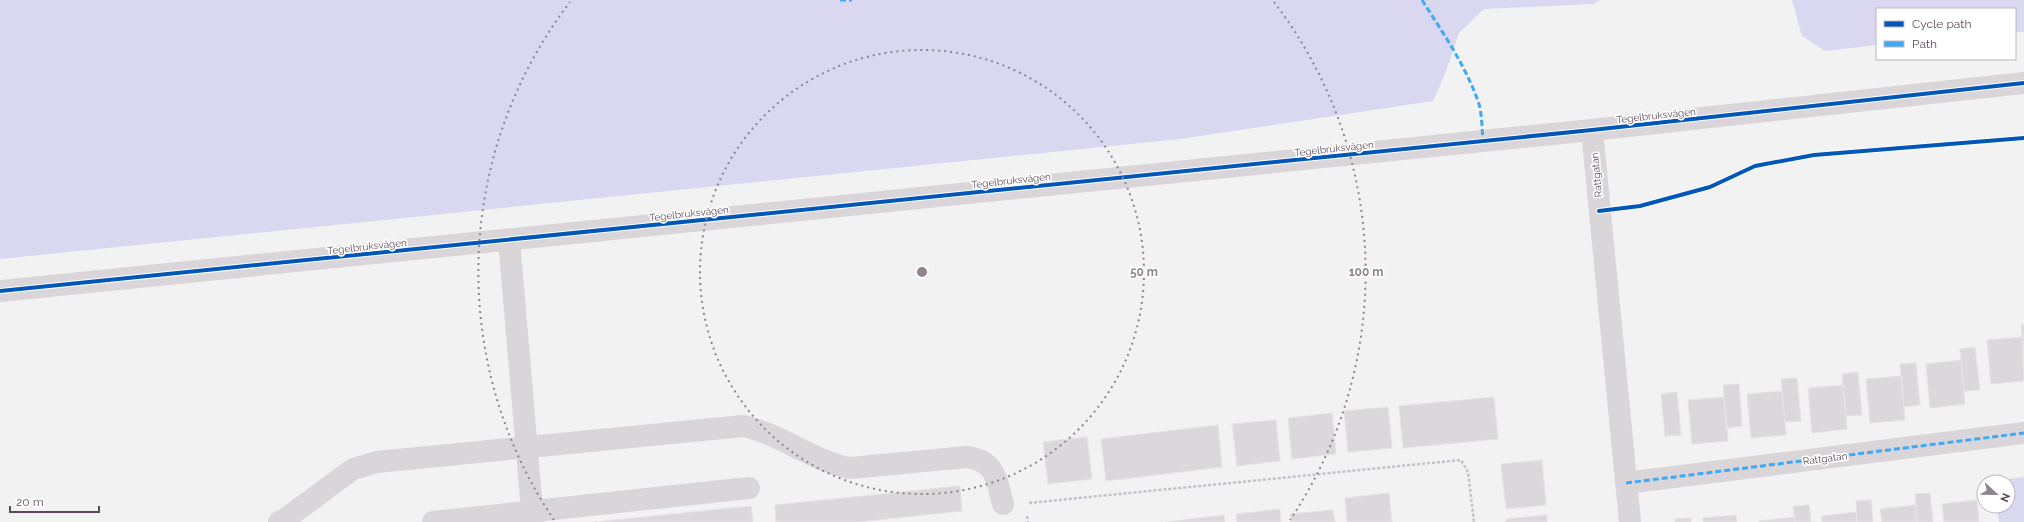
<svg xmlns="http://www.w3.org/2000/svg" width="2024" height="522" viewBox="0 0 2024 522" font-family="Raleway,sans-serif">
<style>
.green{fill:#dad8f0}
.building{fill:#dad8da;stroke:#e5e3e4}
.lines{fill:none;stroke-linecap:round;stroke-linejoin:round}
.path{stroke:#c5c1cc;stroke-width:2.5;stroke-dasharray:3 2;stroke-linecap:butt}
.minor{stroke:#d9d5d8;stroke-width:22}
.quiet{stroke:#3fa9f5;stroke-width:3;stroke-dasharray:6 3;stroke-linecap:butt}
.cycleway-casing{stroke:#fff;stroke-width:6}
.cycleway{stroke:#0057b8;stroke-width:4}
.ring{fill:none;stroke:#91848f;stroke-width:2;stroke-dasharray:2 4}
.labels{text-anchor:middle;stroke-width:3.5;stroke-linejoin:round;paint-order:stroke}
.street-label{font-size:10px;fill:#5d4959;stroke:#fff}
.centre{fill:#91848f;stroke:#fff;stroke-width:2}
.ring-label{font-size:12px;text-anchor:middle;font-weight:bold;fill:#91848f;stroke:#fff;stroke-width:3.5;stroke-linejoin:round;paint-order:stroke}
</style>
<rect width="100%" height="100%" fill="#f2f2f2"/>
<!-- green -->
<path class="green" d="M0,0H1600L1594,4L1484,9L1459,33L1445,74L1433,101L1180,139L0,259Z
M1792,0H2024V32H2015V9H1877V45L1825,51L1802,36Z
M2024,477V522H1999L1997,506H2008V482H1994V481Z"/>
<!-- building -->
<path class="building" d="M2021,325H2024V358L2022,337Z
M2022,337L2024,381L1991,384L1987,340Z
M1975,347L1980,390L1964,391L1960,349Z
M1961,360L1965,404L1930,408L1926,364Z
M1916,363L1920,405L1904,407L1900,364Z
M1858,372L1862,415L1846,416L1842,374Z
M1901,376L1905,420L1870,423L1866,379Z
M1797,378L1801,421L1785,422L1781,379Z
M1739,384L1742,426L1727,428L1723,385Z
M1843,385L1847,429L1812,433L1808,388Z
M1782,391L1786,435L1751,438L1747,394Z
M1677,392L1681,435L1665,436L1661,394Z
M1494,397L1498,439L1403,448L1399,406Z
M1724,397L1728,441L1692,444L1688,400Z
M1388,407L1392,448L1348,452L1344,411Z
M1332,413L1336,454L1292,459L1288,418Z
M1276,420L1280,461L1237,466L1232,424Z
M1218,425L1222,467L1106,481L1101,439Z
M1087,437L1092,479L1048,484L1043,442Z
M1542,460L1546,505L1506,509L1501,464Z
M960,486L962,511L858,522H776L775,505Z
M1389,493L1392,522H1347L1345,498Z
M1930,493L1933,522H1917L1915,494Z
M1871,500L1873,522H1857L1856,501Z
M1977,500L1979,522H1944L1942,504Z
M1809,505L1811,522H1795L1793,506Z
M1915,505L1917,522H1882L1880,509Z
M751,506L753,522H595Z
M1280,509L1281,522H1237L1236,514Z
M1333,510L1335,522H1291L1290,514Z
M1856,512L1857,522H1822V516Z
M1224,515L1225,522H1165Z
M1547,515V522H1506V519Z
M1736,515L1737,522H1703V518Z
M1795,517V522H1759V521Z
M1691,518V522H1675V519Z"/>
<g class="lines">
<!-- path -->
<path class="path" d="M1029,503L1461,460L1468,472L1474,522
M1027,516L1028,522"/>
<!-- minor -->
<path class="minor" d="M1592,130L1630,522
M509,240L533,522
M0,291L1592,130L2024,83
M1626,483L2024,433
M279,522L284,520L353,469L377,462L743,426C781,434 812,461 850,468L967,457C996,461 996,479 1003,504
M433,522L749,488"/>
<!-- quiet -->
<path class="quiet" d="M840,0H852
M1422,0C1443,33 1466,66 1479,104C1482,115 1482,129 1483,141
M1626,483L2024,433"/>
<defs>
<path id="cycleway" d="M1599,211L1640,206L1710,187L1755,166L1814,155L2024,138
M0,291L1592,130L2024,83"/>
</defs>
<!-- cycleway casing -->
<use href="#cycleway" class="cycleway-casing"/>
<!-- cycleway -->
<use href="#cycleway" class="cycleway"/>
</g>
<!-- distance rings -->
<g class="ring">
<circle cx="922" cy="272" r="222"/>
<path d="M554 520A444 444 0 0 1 570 2M1274 2A444 444 0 0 1 1290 520"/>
</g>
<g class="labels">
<!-- street labels -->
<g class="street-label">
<text transform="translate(1656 115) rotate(-6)" y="4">Tegelbruksvägen</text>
<text transform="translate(1334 148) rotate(-6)" y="4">Tegelbruksvägen</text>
<text transform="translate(1596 175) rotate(-95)" y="4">Rattgatan</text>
<text transform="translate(1011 180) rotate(-6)" y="4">Tegelbruksvägen</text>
<text transform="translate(689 213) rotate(-6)" y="4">Tegelbruksvägen</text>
<text transform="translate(367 246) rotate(-6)" y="4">Tegelbruksvägen</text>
<text transform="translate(1825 458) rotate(-7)" y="4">Rattgatan</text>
</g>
</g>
<circle cx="922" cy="272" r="6" class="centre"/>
<g class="ring-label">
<text x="1144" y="276">50 m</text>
<text x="1366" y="276">100 m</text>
</g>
<!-- legend -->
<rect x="1876" y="8" width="140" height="52" fill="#ffffff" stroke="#beb6bd"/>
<rect x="1884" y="21" width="20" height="6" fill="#0057b8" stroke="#beb6bd"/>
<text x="1912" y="28" font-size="12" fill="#5d4959">Cycle path</text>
<rect x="1884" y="41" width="20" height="6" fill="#3fa9f5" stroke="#beb6bd"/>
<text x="1912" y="48" font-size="12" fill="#5d4959">Path</text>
<!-- north arrow -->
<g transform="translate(1996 494) rotate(112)"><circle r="19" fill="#ffffff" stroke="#beb6bd"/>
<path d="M0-3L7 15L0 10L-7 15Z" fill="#91848f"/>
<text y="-6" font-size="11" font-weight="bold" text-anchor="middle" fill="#5d4959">N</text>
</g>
<!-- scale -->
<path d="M10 506v6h89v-6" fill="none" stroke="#5d4959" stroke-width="2"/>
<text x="16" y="506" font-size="12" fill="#5d4959" stroke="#ffffff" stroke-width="3" paint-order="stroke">20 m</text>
</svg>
